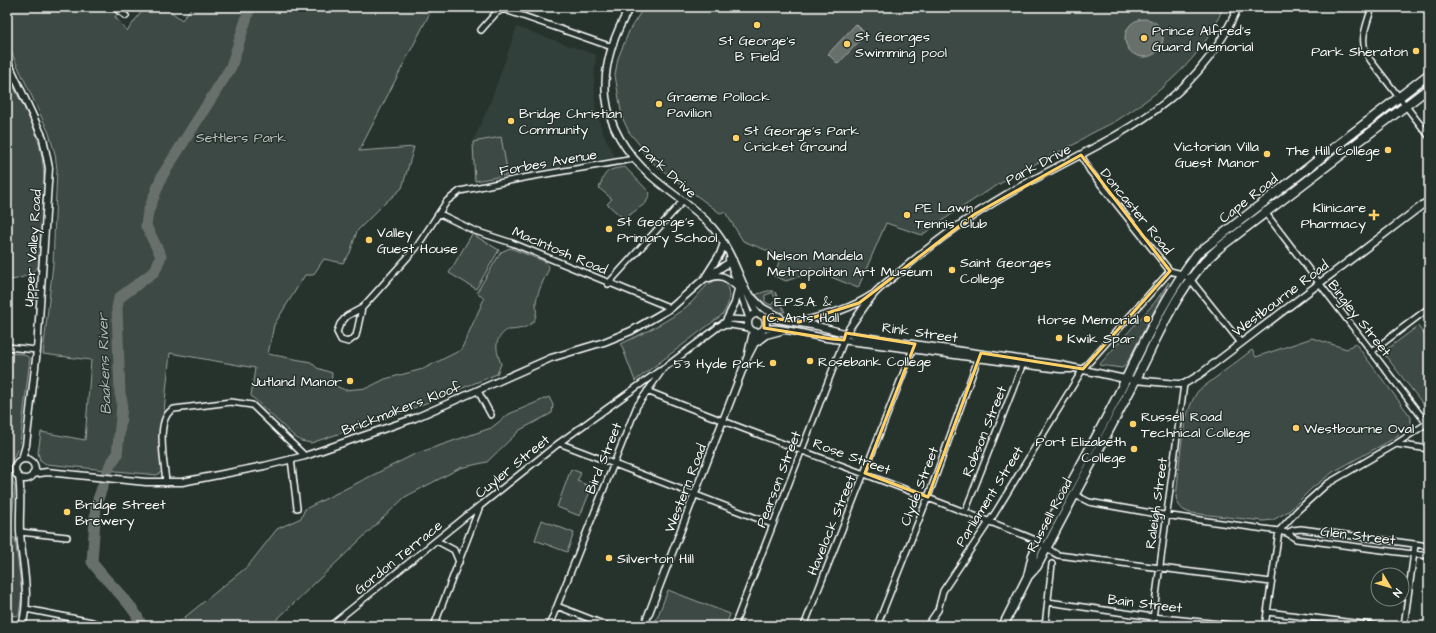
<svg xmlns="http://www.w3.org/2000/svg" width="1436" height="633" viewBox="0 0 1436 633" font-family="'Architects Daughter',sans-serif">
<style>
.built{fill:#333f3a}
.green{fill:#3e4944;stroke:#9ea4a2}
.water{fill:#67706c;stroke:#a4a9a7}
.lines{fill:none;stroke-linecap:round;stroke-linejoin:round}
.river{stroke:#67706c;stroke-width:11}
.minor-casing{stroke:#fff;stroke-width:8}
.tertiary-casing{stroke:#fff;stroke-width:9}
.primary-casing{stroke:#fff;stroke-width:11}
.minor{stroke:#26332d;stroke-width:5}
.tertiary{stroke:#26332d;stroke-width:6}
.primary{stroke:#26332d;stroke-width:8}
.marked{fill:none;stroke:#ffd166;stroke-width:3;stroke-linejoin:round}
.poi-dot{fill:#ffd166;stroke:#26332d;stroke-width:1.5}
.labels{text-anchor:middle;stroke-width:3;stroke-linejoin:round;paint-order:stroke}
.poi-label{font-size:14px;fill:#fff;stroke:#26332d;text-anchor:start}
.park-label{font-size:14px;fill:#bbbfbe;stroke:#26332d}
.street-label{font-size:14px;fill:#fff;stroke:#26332d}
.water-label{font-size:15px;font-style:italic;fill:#b3b8b6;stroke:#26332d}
</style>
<rect width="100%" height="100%" fill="#26332d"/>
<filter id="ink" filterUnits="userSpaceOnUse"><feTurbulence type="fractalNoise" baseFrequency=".025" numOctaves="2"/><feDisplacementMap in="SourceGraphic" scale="8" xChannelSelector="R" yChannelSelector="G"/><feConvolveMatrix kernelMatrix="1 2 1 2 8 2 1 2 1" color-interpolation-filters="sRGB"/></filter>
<g filter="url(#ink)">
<!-- built -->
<path class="built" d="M517,27L596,55L594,78L595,106L602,131L615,157L473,181L472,144L490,103Z"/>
<!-- green -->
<path class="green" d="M7,7H110L118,13L115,17L127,31L145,7H165L182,20L192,7H433L359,151L414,147L402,188L385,203L357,231L350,253L343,263L324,259L313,275H305L274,325L268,354L311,362L317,368L332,373L331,384L345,390L367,388L385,379L423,369L461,350L484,299L477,292L501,252L510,248L546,262L549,269C544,279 538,291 536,302C536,306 537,311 536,315C534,328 517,330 507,330C493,340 496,349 501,364L497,374L404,412L311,443L301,441L295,437L251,396L255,368L170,353L163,421L165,469L157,475L46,464L40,460L38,453L41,432L85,440L91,360L43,354L53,264L57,169L55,154L49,133L7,43Z
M644,7H1223C1205,57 1160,93 1116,121C1107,126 1082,137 1077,143C1020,170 973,198 922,235L886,223L858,288L809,268L804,275L786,281L774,276L781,256L743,241L725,212L720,213L654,164L642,151L643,149L629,132L622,117L615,75L618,58L630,29Z
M7,73C19,100 38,128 42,157C48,193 41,231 38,267C30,275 20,280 7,280Z
M501,137L508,175L475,181L473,142Z
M625,167L650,193L646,203L624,219L607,204L612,199L599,188C606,170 606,170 625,167Z
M472,234L499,250L476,289L449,273Z
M719,280L726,282C730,295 731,303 722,315L635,381L621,344C645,332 670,321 691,303C698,296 708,280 719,280Z
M1169,282L1126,365L1122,368L1099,365L1155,302Z
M767,291H773L772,293L765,295V302L771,305L776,300L773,294L775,292L785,312C772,313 762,306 755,295Z
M1418,326L1429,341V408H1426L1385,355L1386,350Z
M1312,338L1347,349L1355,343L1411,417V423L1409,426L1393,439L1333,472L1312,488L1289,511L1273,520L1263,521L1191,513C1182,511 1178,506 1176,497C1180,466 1180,416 1198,391L1252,350L1256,357Z
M7,353L23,354L30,358L20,443L9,468L15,488L11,529L7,528Z
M549,397L553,405L552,413L520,430L487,462L460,468L405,497L270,626H174L248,566L277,529L301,518L305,509L415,454L491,428L509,414Z
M571,469L581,473L577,481L592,487L580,516L557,507Z
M542,520L574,533L567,552L535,540Z
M7,537L15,538L22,593L19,616L7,615Z
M668,590L730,614L726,626H654Z"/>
<!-- water -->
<path class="water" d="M1125 38a19 19 0 1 1 38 0a19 19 0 1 1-38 0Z
M856,24L866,34L838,64L828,54Z"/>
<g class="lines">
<!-- river -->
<path class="river" d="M142,626C132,601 107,584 92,562L96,505L110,465L117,455L121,417L122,401L120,394L117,308L119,298L155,271L161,256L146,226L148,212L162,176L231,67L250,7"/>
<defs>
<path id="minor" d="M114,7L126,16
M1372,7C1366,28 1357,42 1371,61L1429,136
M481,30L496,13L503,9L612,47
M1081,155L1090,171L1170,271L1182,274L1190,279L1241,343
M1264,211L1428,425
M440,214L475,231L512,243L671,308
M608,284L683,201
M362,308L356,336L348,342L341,340L337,332L340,324L347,316L362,308L416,248L447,201L460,191L523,178L634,159
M718,326L730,325L749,328
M7,347L37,350
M1371,352L1429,308
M478,391L491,415
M647,391C775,443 905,487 1033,539C1042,542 1049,551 1058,555L1271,582
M559,443L772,524
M1396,444L1429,449
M291,459L297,508
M166,483C165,465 154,417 174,409L231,402L252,405L305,456
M1075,495L1089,502L1157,514L1279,531L1287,533L1296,539L1429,556
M965,512L1024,361
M20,532L67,537
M1287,533L1293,530L1301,529L1429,546
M437,541L454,550L459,562
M1048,602L1153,617L1240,626
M557,606L608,626
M26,609L92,622L103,626
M1267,612L1378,626
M735,624L741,626
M330,626L479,506
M434,626L480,506L559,443L659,371
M549,626L637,406L663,369L726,321L730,319L748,320
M734,626L844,340
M804,626L914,346
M877,626L928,497L979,356
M927,626L938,610L943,591L995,513L1083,369L1170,271
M1045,626L1052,564
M1152,626L1184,384
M1265,626L1279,531L1297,511L1327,484L1396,444L1429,422
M1404,626L1415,545"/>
<path id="tertiary" d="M630,7C593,71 596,126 651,176C671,194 695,207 712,227C734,252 741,285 757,313
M7,60L43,138L49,168L37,350L26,445L22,459
M729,259L749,317
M706,276L720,254L724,243
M709,278C721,273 727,278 736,286
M749,294L763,308L780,317
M748 323a9 9 0 1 1 18 0a9 9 0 1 1-18 0Z
M764,317L817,326L856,336L1061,365L1125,379L1177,384H1184L1199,375L1429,200
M726,321L735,303L738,289
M800,322C826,315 849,310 872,295
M764,328C788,328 810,336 833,339C909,348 985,360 1060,369H1071
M844,340L846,333C855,320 864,306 874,294C882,285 893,278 902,270C938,239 978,210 1020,187C1109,137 1195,109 1238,7
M757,342L766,335L781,331
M748,354L753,332
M15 469a10 10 0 1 1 20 0a10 10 0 1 1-20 0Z
M33,474L47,472L146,482H182L264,466L305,456L415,418L551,358L604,342L631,331L671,308L704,279L733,260
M19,477C22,495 19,513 20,532C22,564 31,594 22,626
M644,626L747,358L761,331"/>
<path id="primary" d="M1028,576L1033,555C1060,502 1090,450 1117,397C1141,349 1164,297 1197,254L1429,74
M1003,626L1028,576L1037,566C1069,504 1102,444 1134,383C1158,337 1178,283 1219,248L1429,88"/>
</defs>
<!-- minor casing -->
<use href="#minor" class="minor-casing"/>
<!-- tertiary casing -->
<use href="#tertiary" class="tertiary-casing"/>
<!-- primary casing -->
<use href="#primary" class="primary-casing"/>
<!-- minor -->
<use href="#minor" class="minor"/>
<!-- tertiary -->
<use href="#tertiary" class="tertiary"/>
<!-- primary -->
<use href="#primary" class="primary"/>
</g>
</g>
<!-- marked area -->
<path class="marked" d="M1081,155L1170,271L1083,369L981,353L928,497L865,473L915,344L846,333L844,340L832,339L764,328V317L799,322L859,303L975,214Z"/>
<!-- markers -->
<g class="poi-dot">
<circle cx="757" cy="25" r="4"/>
<circle cx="1144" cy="38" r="4"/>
<circle cx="847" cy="44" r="4"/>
<circle cx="1416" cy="51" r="4"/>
<circle cx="659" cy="104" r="4"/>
<circle cx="511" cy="121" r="4"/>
<circle cx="736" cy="138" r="4"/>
<circle cx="1388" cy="150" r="4"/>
<circle cx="1267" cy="154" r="4"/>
<circle cx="907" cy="215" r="4"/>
<path d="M1372 209h4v4h4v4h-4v4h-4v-4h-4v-4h4z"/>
<circle cx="609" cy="229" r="4"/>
<circle cx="369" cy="240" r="4"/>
<circle cx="759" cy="263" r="4"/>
<circle cx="952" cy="270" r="4"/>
<circle cx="803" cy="286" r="4"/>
<circle cx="1147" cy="319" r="4"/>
<circle cx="1059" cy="338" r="4"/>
<circle cx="810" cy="361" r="4"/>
<circle cx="773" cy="363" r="4"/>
<circle cx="350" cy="381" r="4"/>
<circle cx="1133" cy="424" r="4"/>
<circle cx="1296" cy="428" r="4"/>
<circle cx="1134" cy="449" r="4"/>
<circle cx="67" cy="512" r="4"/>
<circle cx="609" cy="558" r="4"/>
</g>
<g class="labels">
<!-- poi labels -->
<g class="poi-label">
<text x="1152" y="35">Prince Alfred's<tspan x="1152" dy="16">Guard Memorial</tspan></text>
<text x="855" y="41">St Georges<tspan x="855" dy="16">Swimming pool</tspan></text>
<text x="757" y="45" text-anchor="middle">St George's<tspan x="757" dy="16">B Field</tspan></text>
<text x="1408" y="56" text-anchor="end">Park Sheraton</text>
<text x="667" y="101">Graeme Pollock<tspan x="667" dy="16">Pavilion</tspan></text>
<text x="519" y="118">Bridge Christian<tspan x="519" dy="16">Community</tspan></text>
<text x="744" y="135">St George's Park<tspan x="744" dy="16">Cricket Ground</tspan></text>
<text x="1259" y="151" text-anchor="end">Victorian Villa<tspan x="1259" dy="16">Guest Manor</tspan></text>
<text x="1380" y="155" text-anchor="end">The Hill College</text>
<text x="915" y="212">PE Lawn<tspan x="915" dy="16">Tennis Club</tspan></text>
<text x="1366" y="212" text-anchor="end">Klinicare<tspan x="1366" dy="16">Pharmacy</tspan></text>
<text x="617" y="226">St George's<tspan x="617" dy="16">Primary School</tspan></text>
<text x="377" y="237">Valley<tspan x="377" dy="16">Guest House</tspan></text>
<text x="767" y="260">Nelson Mandela<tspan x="767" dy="16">Metropolitan Art Museum</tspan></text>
<text x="960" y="267">Saint Georges<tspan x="960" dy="16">College</tspan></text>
<text x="803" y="306" text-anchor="middle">E.P.S.A. &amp;<tspan x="803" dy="16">C. Arts Hall</tspan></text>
<text x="1139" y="324" text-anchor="end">Horse Memorial</text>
<text x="1067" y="343">Kwik Spar</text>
<text x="818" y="366">Rosebank College</text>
<text x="765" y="368" text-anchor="end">53 Hyde Park</text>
<text x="342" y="386" text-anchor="end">Jutland Manor</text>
<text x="1141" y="421">Russell Road<tspan x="1141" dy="16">Technical College</tspan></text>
<text x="1304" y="433">Westbourne Oval</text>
<text x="1126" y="446" text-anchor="end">Port Elizabeth<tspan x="1126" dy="16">College</tspan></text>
<text x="75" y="509">Bridge Street<tspan x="75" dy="16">Brewery</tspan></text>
<text x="617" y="563">Silverton Hill</text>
</g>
<!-- park labels -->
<g class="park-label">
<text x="241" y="142">Settlers Park</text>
</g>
<!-- street labels -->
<g class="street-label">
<text transform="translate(548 162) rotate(-10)" y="5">Forbes Avenue</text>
<text transform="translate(1038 164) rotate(-28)" y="5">Park Drive</text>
<text transform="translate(668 171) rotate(42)" y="5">Park Drive</text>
<text transform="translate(1248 198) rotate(-38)" y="5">Cape Road</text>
<text transform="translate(1137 211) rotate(51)" y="5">Doncaster Road</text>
<text transform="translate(32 248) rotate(-86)" y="5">Upper Valley Road</text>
<text transform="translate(560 250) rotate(23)" y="5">MacIntosh Road</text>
<text transform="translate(1280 298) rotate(-37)" y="5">Westbourne Road</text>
<text transform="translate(1360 318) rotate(52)" y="5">Bingley Street</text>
<text transform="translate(920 332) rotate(8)" y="5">Rink Street</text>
<text transform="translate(401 408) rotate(-21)" y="5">Brickmakers Kloof</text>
<text transform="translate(984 431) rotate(-68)" y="5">Robson Street</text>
<text transform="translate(852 456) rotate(20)" y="5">Rose Street</text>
<text transform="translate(603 458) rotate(-68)" y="5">Bird Street</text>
<text transform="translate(512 466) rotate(-39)" y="5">Cuyler Street</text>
<text transform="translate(778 479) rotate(-69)" y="5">Pearson Street</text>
<text transform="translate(919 486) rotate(-69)" y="5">Clyde Street</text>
<text transform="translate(685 488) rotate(-69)" y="5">Western Road</text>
<text transform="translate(989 496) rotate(-58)" y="5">Parliament Street</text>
<text transform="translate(1156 503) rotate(-82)" y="5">Raleigh Street</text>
<text transform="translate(1049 515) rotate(-62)" y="5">Russell Road</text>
<text transform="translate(831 525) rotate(-68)" y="5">Havelock Street</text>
<text transform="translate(1358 535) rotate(7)" y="5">Glen Street</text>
<text transform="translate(398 557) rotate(-39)" y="5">Gordon Terrace</text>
<text transform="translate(1145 603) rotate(7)" y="5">Bain Street</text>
</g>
<!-- water labels -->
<g class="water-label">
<text transform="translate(104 364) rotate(-92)" y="5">Baakens River</text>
</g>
</g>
<!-- margin -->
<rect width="1436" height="633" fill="none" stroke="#26332d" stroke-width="24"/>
<rect x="12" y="12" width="1412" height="609" fill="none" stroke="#fff" stroke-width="1.5" filter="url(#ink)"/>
<!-- north arrow -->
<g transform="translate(1390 587) rotate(128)"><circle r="19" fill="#26332d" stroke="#7d8581"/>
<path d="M0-3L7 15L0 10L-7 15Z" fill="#ffd166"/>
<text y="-6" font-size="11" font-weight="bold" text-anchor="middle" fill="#ffffff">N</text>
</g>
</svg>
